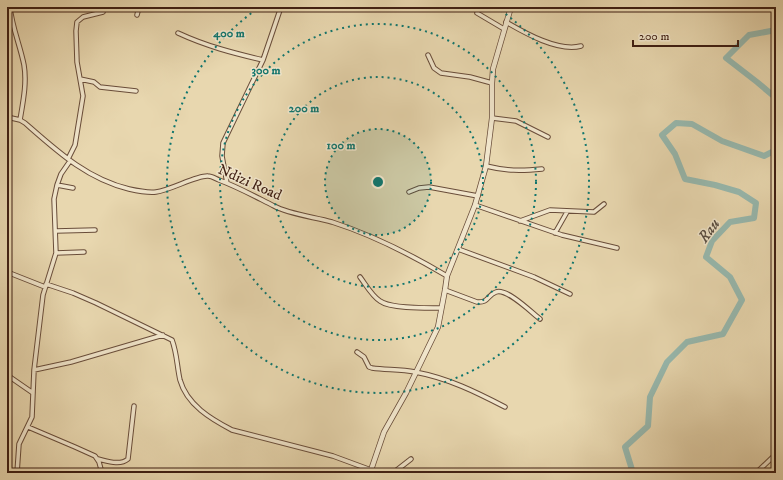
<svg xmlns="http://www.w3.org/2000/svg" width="783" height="480" viewBox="0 0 783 480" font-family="'IM FELL DW Pica',serif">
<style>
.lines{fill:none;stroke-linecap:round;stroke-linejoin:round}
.river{stroke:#97b9af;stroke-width:6}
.minor-casing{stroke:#694d3a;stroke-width:5.5}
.tertiary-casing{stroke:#694d3a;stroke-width:6}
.minor{stroke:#f0e5cb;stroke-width:3.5}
.tertiary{stroke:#f0e5cb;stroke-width:4.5}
.ring{fill:none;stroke:#0f766e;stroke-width:2;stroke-dasharray:2 4}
.labels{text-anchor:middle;stroke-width:3;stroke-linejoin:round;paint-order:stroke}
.street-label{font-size:15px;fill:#3f1f13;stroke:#f0e5cb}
.water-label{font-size:16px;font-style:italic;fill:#594d42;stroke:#f0e5cb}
.centre{fill:#0f766e;stroke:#f0e5cb;stroke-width:2}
.ring-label{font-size:12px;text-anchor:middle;font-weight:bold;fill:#0f766e;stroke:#f0e5cb;stroke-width:3;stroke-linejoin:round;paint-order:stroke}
</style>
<rect width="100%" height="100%" fill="#e8d7af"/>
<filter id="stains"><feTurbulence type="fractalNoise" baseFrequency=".005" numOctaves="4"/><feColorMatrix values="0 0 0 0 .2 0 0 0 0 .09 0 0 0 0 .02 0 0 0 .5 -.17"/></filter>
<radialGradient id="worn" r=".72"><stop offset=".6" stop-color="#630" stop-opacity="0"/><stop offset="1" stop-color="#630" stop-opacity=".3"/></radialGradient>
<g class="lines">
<!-- river -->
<path class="river" d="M776,30L749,35L726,58L757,82L776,98
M633,473L625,447L648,426L650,397L667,362L687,342L723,334L742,300L730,277L706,257L712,241L730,222L754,218L756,203L739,192L715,185L685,179L675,154L662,135L676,123L692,124L722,141L764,156L776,150"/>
<defs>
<path id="minor" d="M10,7C12,27 20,45 24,65C27,83 23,102 20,120
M477,13L504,29
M137,15L139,7
M506,22C525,33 558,52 581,46
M178,33C206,46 233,53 263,60
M428,55L434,68L441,73L470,77L492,83
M80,79L94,82L100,87L136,91
M7,117L20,120L25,123C57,151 87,179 129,189C138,191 147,193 156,192C171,190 197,175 208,176C212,176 216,179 219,180C238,187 256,197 274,206C289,214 314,217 332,222C373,235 410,254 447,276
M492,118L516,121L548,137
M68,159L75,145L83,96L77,62L76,31L77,22L83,17L103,12
M486,166C506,171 521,171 542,169
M227,183L222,156L223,143L263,60L281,7
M57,185L73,188
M409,192L419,188L429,187L478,196
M475,205L562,235L617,248
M520,221L550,210L594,212L604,204
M56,231L95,230
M555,233L567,212
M458,249L534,277L570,294
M56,253L84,252
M7,272L45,287
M360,277C366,285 372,296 380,301C391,309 427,308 441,308
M46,284L73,293L96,303L172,340C177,353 177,367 180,380C187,405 211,419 232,430L333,456L371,470
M445,290L477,302C489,303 487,295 496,292C507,288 531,312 540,319
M357,352L364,357L369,367L372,368C386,370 401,369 415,372C448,378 476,392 505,407
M34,370L71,362L163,335
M7,375L33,393
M28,427L75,447L95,456L99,462L102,473
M98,459C107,461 120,466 128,459L134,406
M17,473L19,444L32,417L34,370L43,295L56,253L54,199L57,185L61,174L70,161
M393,473L411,459
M607,473H614
M756,473L776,454"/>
<path id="tertiary" d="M370,473L384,432L406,393L438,327L445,290L447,276L475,205L486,166L492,118V83L493,69L511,7"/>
</defs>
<!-- minor casing -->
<use href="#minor" class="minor-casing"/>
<!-- tertiary casing -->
<use href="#tertiary" class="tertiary-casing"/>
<!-- minor -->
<use href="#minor" class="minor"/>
<!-- tertiary -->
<use href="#tertiary" class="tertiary"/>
</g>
<!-- distance rings -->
<circle cx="378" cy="182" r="53" fill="#0f766e" fill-opacity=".12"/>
<g class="ring">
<circle cx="378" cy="182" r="53"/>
<circle cx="378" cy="182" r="105"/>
<circle cx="378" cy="182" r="158"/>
<path d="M496 7A211 211 0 1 1 260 7"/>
</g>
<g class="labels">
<!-- street labels -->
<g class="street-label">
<text transform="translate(250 182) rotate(24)" y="5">Ndizi Road</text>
</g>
<!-- water labels -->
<g class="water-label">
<text transform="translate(708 230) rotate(-54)" y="6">Rau</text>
</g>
</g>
<circle cx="378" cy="182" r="6" class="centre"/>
<g class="ring-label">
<text x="229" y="37">400 m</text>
<text x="266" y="74">300 m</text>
<text x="304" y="112">200 m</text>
<text x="341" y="149">100 m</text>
</g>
<!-- margin -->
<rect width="783" height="480" fill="none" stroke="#e8d7af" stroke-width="24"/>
<rect x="8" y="8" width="767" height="464" fill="none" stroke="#3f1f13" stroke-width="2"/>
<rect x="12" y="12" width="759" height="456" fill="none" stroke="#3f1f13"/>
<!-- scale -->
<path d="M633 40v6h105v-6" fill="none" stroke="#3f1f13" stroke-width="2"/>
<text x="639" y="40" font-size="12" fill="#3f1f13" stroke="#f0e5cb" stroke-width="3" paint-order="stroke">200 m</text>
<rect width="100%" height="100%" filter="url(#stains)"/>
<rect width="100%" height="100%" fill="url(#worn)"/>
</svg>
